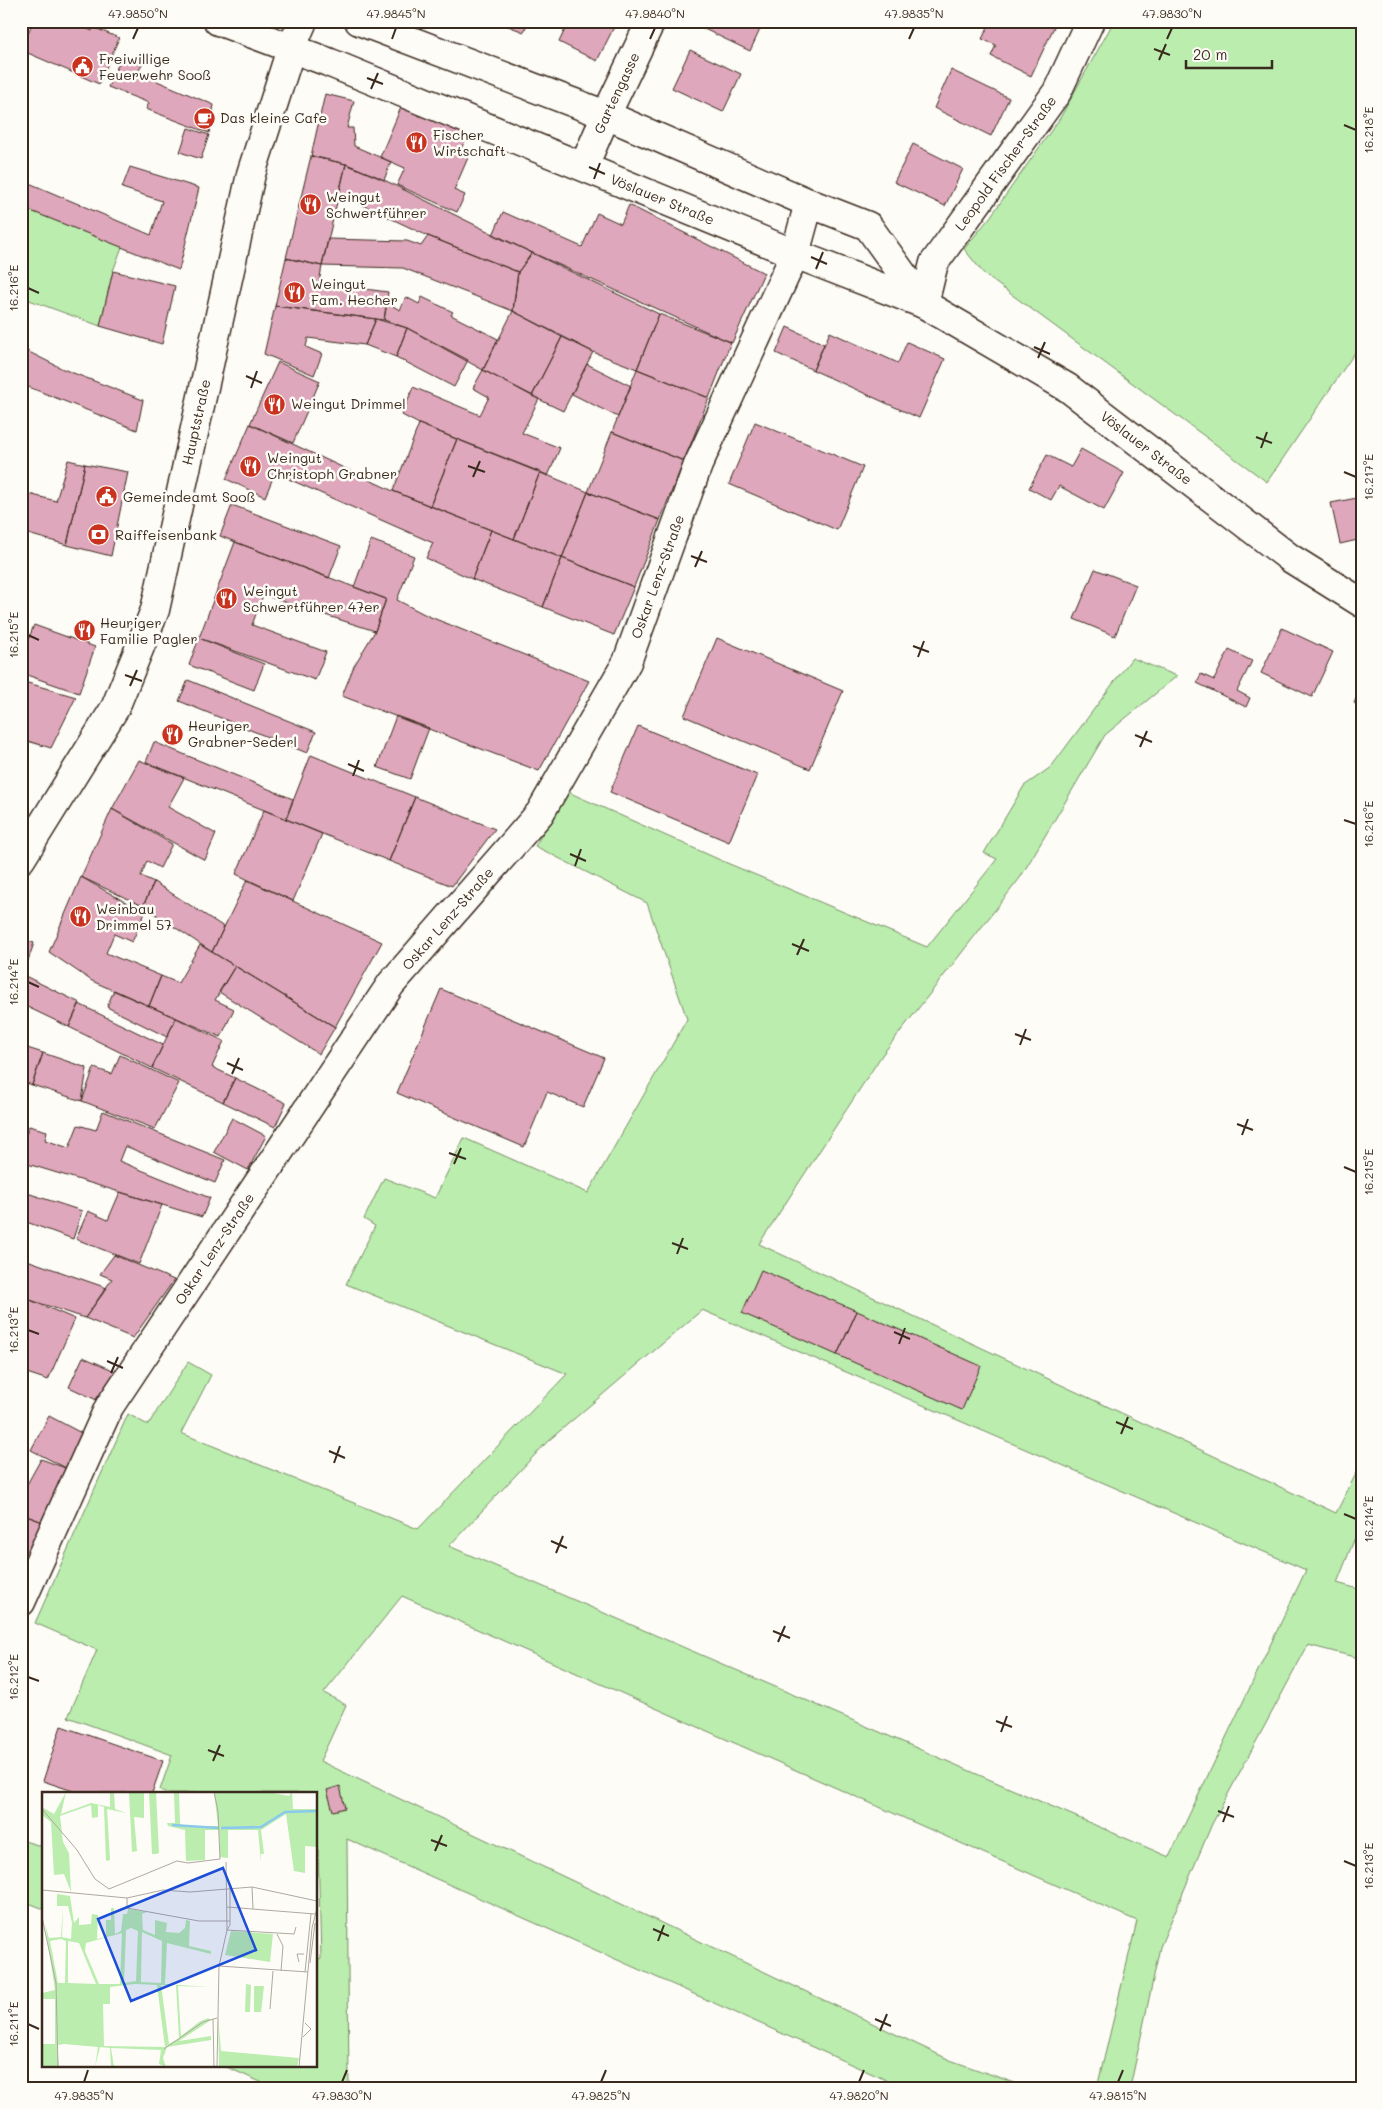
<svg xmlns="http://www.w3.org/2000/svg" width="1383" height="2109" viewBox="0 0 1383 2109" font-family="Mali,sans-serif">
<style>
.green{fill:#baedae;stroke:#7a8c66;fill-rule:evenodd}
.building{fill:#dfa7bb;stroke:#3b2a1e}
.lines{fill:none;stroke-linecap:round;stroke-linejoin:round}
.minor-casing{stroke:#3b2a1e;stroke-width:31}
.minor{stroke:#fdfcf7;stroke-width:28}
.ticks{fill:none;stroke:#3b2a1e;stroke-width:2}
.labels{text-anchor:middle;stroke-width:5;stroke-linejoin:round;paint-order:stroke}
.poi-label{font-size:14px;fill:#3b2a1e;stroke:#fdfcf7;text-anchor:start}
.street-label{font-size:14px;fill:#3b2a1e;stroke:#fdfcf7}
.inset-river{fill:none;stroke:#8bc9ec;stroke-width:2.5}
.inset-road{fill:none;stroke:#afa8a0;stroke-width:1}
.view{fill:#1d4ed8;fill-opacity:0.15;stroke:#1d4ed8;stroke-width:2.5}
.inset-edge{fill:none;stroke:#3b2a1e;stroke-width:2.5}
.neatline{fill:none;stroke:#3b2a1e;stroke-width:2}
.ticks-label{font-size:12px;text-anchor:middle;fill:#3b2a1e}
</style>
<rect width="100%" height="100%" fill="#fdfcf7"/>
<filter id="ink" filterUnits="userSpaceOnUse"><feTurbulence type="fractalNoise" baseFrequency=".02" numOctaves="2"/><feDisplacementMap in="SourceGraphic" scale="10" xChannelSelector="R" yChannelSelector="G"/><feConvolveMatrix kernelMatrix="1 2 1 2 8 2 1 2 1" color-interpolation-filters="sRGB"/></filter>
<g filter="url(#ink)">
<!-- green -->
<path class="green" d="M1114,21H1362V342L1267,482L985,275L964,249L991,216L1060,118Z
M21,207L122,247L113,271L100,326L21,297Z
M1132,658L1177,676L1105,735L1020,878L882,1055L759,1244L1336,1513L1362,1462V1520L1337,1583L1362,1590V1659L1308,1645L1212,1824L1160,1947L1130,2088H1097L1137,1921L402,1596L324,1693L346,1705L320,1761L950,2060L1029,2088H904L347,1839L349,2088H274L222,2065H316V1958L321,1959L318,1848L316,1847V1793H167L160,1790L172,1755L68,1717L97,1650L35,1623L128,1414L148,1425L188,1362L211,1375L181,1433L418,1529L567,1374L346,1284L375,1226L364,1219L384,1178L435,1198L464,1138L588,1193L687,1019L647,903L535,846L568,792L727,863L927,947L997,859L984,853L1024,786L1051,767ZM702,1310L1306,1570L1169,1857L449,1546L548,1441Z
M21,1840L44,1847V1909L21,1900Z"/>
<!-- building -->
<path class="building" d="M33,21H69L92,31L93,27L119,38L99,84L21,50Z
M501,21H528L524,32L500,23Z
M569,21H617L597,61L559,42Z
M702,21H764L750,51L700,27Z
M991,21H1042L1054,27L1031,76L991,56L996,45L982,39Z
M690,50L741,74L723,112L672,88Z
M122,56L142,64L138,73L214,105L209,133L146,109L149,103L108,87Z
M951,70L1009,98L991,136L934,108Z
M325,94L354,101L347,128H353L354,146L391,162L384,180L346,164L311,156Z
M402,105L468,134L461,149L470,153L454,190L465,195L457,212L397,185L405,168L380,157Z
M188,128L209,135L201,159L180,152Z
M913,144L963,169L945,206L894,182Z
M311,156L346,164L322,266L286,258Z
M346,164L376,176L532,253L518,272L428,236L339,194Z
M130,167L199,188L179,270L21,207V202L29,183L151,235L162,201L122,188Z
M629,205L764,273L732,343L493,235L503,212L582,247L597,213L621,224Z
M428,236L518,272L513,311L403,268L322,266L328,239L407,241L421,246Z
M532,253L659,314L637,369L593,352L513,311L518,272Z
M286,258L322,266L319,283L388,292L384,320L275,306Z
M113,271L175,286L162,344L100,326Z
M406,297L419,304L422,297L453,312L451,315L498,339L483,370L407,328L384,320L387,303L400,310Z
M275,306L314,311L376,319L365,345L308,338L306,347L322,354L314,375L264,354Z
M513,311L562,337L532,396L483,370Z
M659,314L731,342L709,398L637,369Z
M376,319L407,328L396,357L365,345Z
M787,327L824,344L813,370L776,353Z
M407,328L468,360L454,387L396,357Z
M830,332L898,363L907,342L945,359L919,418L813,370Z
M562,337L593,352L563,411L532,396Z
M21,348L63,369L143,400L137,430L21,384Z
M278,362L320,381L293,443L250,424Z
M587,364L631,386L618,417L572,394Z
M637,369L709,398L684,461L612,432Z
M483,370L539,399L522,433L560,448L548,476L419,424L402,415L413,387L480,415L489,397L473,388Z
M755,422L863,467L837,530L729,484Z
M250,424L393,491L491,530L472,579L426,558L433,543L275,473L265,497L226,479Z
M419,424L457,439L430,506L393,491Z
M612,432L684,461L660,520L588,492Z
M457,439L540,472L514,539L430,506Z
M1081,449L1124,473L1104,510L1059,486L1051,500L1029,488L1047,455L1071,467Z
M68,460L85,464L67,545L21,532V492L56,501Z
M85,464L128,472L111,556L67,545Z
M540,472L588,492L562,558L514,539Z
M588,492L660,520L634,587L562,558Z
M1362,497V539L1340,544L1331,503Z
M232,505L341,546L329,578L220,536Z
M491,530L562,558L543,607L472,579Z
M371,540L414,556L397,600L428,616L589,681L539,771L342,696L354,666L375,631L386,599L354,587Z
M235,542L386,599L375,631L263,595L252,625L326,652L315,680L199,638Z
M562,558L634,587L614,635L543,607Z
M1095,569L1136,585L1115,636L1074,619Z
M34,625L95,647L79,693L21,673V658Z
M1282,628L1333,652L1312,697L1261,673Z
M21,635L28,637L21,657Z
M199,638L264,664L254,690L189,665Z
M717,638L843,691L810,769L684,716Z
M1229,650L1252,661L1237,691L1250,698L1246,707L1197,683L1201,674L1214,680Z
M188,680L316,732L307,753L179,701Z
M21,681L76,697L51,748L21,739Z
M1362,687V707L1354,703Z
M396,716L429,728L410,779L377,767Z
M638,726L757,775L729,842L610,792Z
M154,742L293,799L286,819L146,762Z
M311,755L415,797L389,861L286,819Z
M139,760L184,778L168,807L216,834L205,860L112,809Z
M415,797L495,829L452,886L389,861Z
M112,809L172,844L160,868L147,861L141,876L154,882L143,906L81,877Z
M264,810L322,834L293,901L236,874Z
M81,877L145,913L132,942L114,934L106,953L161,976L149,1006L92,981L49,952Z
M247,880L382,942L335,1027L212,952Z
M154,882L224,927L212,952L143,906Z
M21,938L34,943L23,975L21,974Z
M200,945L235,966L215,1000L234,1009L221,1037L149,1006L161,976L178,983Z
M235,966L335,1027L319,1054L219,992Z
M21,974L80,1003L69,1027L21,1004Z
M441,989L604,1058L583,1107L547,1092L524,1147L397,1093Z
M114,990L176,1018L167,1037L107,1007Z
M79,1004L163,1045L152,1068L69,1027Z
M176,1018L224,1041L212,1067L235,1078L223,1102L152,1068Z
M21,1046L43,1053L32,1085L21,1081Z
M43,1053L87,1068L82,1101L32,1085Z
M120,1055L179,1083L155,1129L82,1101L94,1068L112,1074Z
M235,1078L286,1103L275,1127L223,1102Z
M103,1111L225,1160L215,1183L125,1146L119,1161L210,1198L202,1217L21,1162V1147L29,1126L47,1131L45,1140L69,1148L78,1125L96,1130Z
M232,1118L266,1136L248,1170L214,1152Z
M21,1191L82,1211L73,1239L21,1220Z
M120,1192L162,1205L139,1264L76,1239L88,1211L108,1220Z
M114,1255L174,1280L133,1338L85,1318L112,1279L100,1274Z
M21,1258L107,1288L85,1318L21,1297Z
M761,1270L857,1311L837,1355L742,1313Z
M30,1300L75,1319L48,1380L21,1371V1320Z
M857,1311L981,1366L962,1410L837,1355Z
M83,1357L115,1371L101,1402L69,1387Z
M49,1416L85,1435L68,1469L31,1450Z
M41,1459L68,1469L43,1522L21,1514V1486L25,1488Z
M21,1514L43,1522L26,1560L21,1558Z
M61,1726L163,1761L152,1793H79L43,1781Z
M340,1786L345,1808L333,1811L327,1790Z"/>
<g class="lines">
<defs>
<g id="minor">
<path id="s1" d="M218,21L328,62L795,254L924,304L1068,388L1290,558L1362,603"/>
<path d="M359,21L606,115L809,203L868,226L924,304"/>
<path id="s2" d="M584,166L606,115L651,21"/>
<path id="s3" d="M924,304L934,263L1057,92L1090,21"/>
<path id="s4" d="M21,859L115,708L155,610L251,174L291,49L303,21"/>
<path id="s5" d="M21,1602L109,1407L391,984L540,813L627,662L698,465L795,254L809,203"/>
</g>
</defs>
<!-- minor casing -->
<use href="#minor" class="minor-casing"/>
<!-- minor -->
<use href="#minor" class="minor"/>
</g>
</g>
<!-- ticks -->
<path class="ticks" d="M133,39L138,28M392,39L396,28M650,39L655,28M909,39L914,28M1167,39L1172,28M1154,49L1170,55M1159,60L1166,44M367,78L383,84M371,89L378,73M1344,125L1356,130M589,167L605,174M594,179L600,163M811,257L827,264M816,269L823,252M28,288L39,293M1034,347L1050,354M1038,358L1045,342M246,376L262,383M251,388L257,371M1256,437L1272,443M1261,448L1267,432M468,466L485,472M1344,472L1356,477M473,477L480,461M691,556L707,562M695,567L702,551M28,635L39,640M913,646L929,652M918,657L924,641M125,675L142,681M130,686L137,670M1135,735L1152,742M1140,747L1147,731M348,764L364,771M353,776L359,760M1344,820L1356,824M570,854L586,861M575,866L581,849M792,944L809,951M797,955L804,939M28,982L39,987M1015,1034L1031,1040M1020,1045L1026,1029M227,1063L243,1070M232,1074L239,1058M1237,1124L1253,1130M1242,1135L1248,1119M449,1153L466,1159M454,1164L461,1148M1344,1167L1356,1172M672,1243L688,1249M677,1254L683,1238M28,1330L39,1334M894,1332L910,1339M899,1344L905,1328M107,1361L123,1368M111,1373L118,1357M1116,1422L1133,1429M1121,1434L1128,1417M329,1451L345,1458M334,1463L340,1446M1344,1514L1356,1519M551,1541L567,1548M556,1553L563,1536M773,1631L790,1638M778,1642L785,1626M28,1677L39,1681M996,1721L1012,1727M1001,1732L1007,1716M208,1750L224,1756M213,1761L220,1745M1218,1811L1234,1817M1223,1822L1229,1806M431,1840L447,1846M435,1851L442,1835M1344,1861L1356,1866M653,1929L669,1936M658,1941L664,1925M875,2019L891,2026M28,2024L39,2029M880,2031L887,2014M84,2082L88,2070M342,2082L347,2070M601,2082L606,2070M859,2082L864,2070M1118,2082L1123,2070"/>
<!-- icons -->
<defs>
<symbol id="civic-disc" viewBox="-11 -11 22 22"><circle r="9.5" fill="#c8321e" stroke="#fdfcf7"/><path d="M-.6-6.5H3V-4.5H.6V-3L4-1V1h2V6H-6V1h2V-1L-.6-3ZM-1.2 2.5V6h2.4V2.5Z" fill="#fff"/></symbol>
<symbol id="cafe-disc" viewBox="-11 -11 22 22"><circle r="9.5" fill="#c8321e" stroke="#fdfcf7"/><path d="M-5.5-4.5H6V0H3Q3 3.5 0 3.5H-2.5Q-5.5 3.5-5.5 0ZM3-3.2v2h1.7v-2ZM-6 4.5H4V6H-6Z" fill="#fff"/></symbol>
<symbol id="restaurant-disc" viewBox="-11 -11 22 22"><circle r="9.5" fill="#c8321e" stroke="#fdfcf7"/><path d="M-5-6h1v4h1v-4h1v4h1v-4h1v5L-1.5 .5V6h-2V.5L-5-1ZM5-6V6H3V1.5H1.5Q1.5-4 5-6Z" fill="#fff"/></symbol>
<symbol id="bank-disc" viewBox="-11 -11 22 22"><circle r="9.5" fill="#c8321e" stroke="#fdfcf7"/><path d="M-6-4H6V4H-6ZM0-2.3a2.3 2.3 0 1 0 0 4.6a2.3 2.3 0 1 0 0-4.6Z" fill="#fff"/></symbol>
</defs>
<g fill-rule="evenodd">
<use href="#civic-disc" x="70" y="54" width="25" height="25"/>
<use href="#cafe-disc" x="192" y="106" width="25" height="25"/>
<use href="#restaurant-disc" x="404" y="130" width="25" height="25"/>
<use href="#restaurant-disc" x="298" y="192" width="25" height="25"/>
<use href="#restaurant-disc" x="282" y="280" width="25" height="25"/>
<use href="#restaurant-disc" x="262" y="392" width="25" height="25"/>
<use href="#restaurant-disc" x="238" y="454" width="25" height="25"/>
<use href="#civic-disc" x="94" y="484" width="25" height="25"/>
<use href="#bank-disc" x="86" y="522" width="25" height="25"/>
<use href="#restaurant-disc" x="214" y="586" width="25" height="25"/>
<use href="#restaurant-disc" x="72" y="618" width="25" height="25"/>
<use href="#restaurant-disc" x="160" y="722" width="25" height="25"/>
<use href="#restaurant-disc" x="68" y="904" width="25" height="25"/>
</g>
<g class="labels">
<!-- poi labels -->
<g class="poi-label">
<text x="99" y="64">Freiwillige<tspan x="99" dy="16">Feuerwehr Sooß</tspan></text>
<text x="220" y="123">Das kleine Cafe</text>
<text x="433" y="140">Fischer<tspan x="433" dy="16">Wirtschaft</tspan></text>
<text x="326" y="202">Weingut<tspan x="326" dy="16">Schwertführer</tspan></text>
<text x="311" y="289">Weingut<tspan x="311" dy="16">Fam. Hecher</tspan></text>
<text x="291" y="409">Weingut Drimmel</text>
<text x="267" y="463">Weingut<tspan x="267" dy="16">Christoph Grabner</tspan></text>
<text x="123" y="502">Gemeindeamt Sooß</text>
<text x="115" y="540">Raiffeisenbank</text>
<text x="243" y="596">Weingut<tspan x="243" dy="16">Schwertführer 47er</tspan></text>
<text x="100" y="628">Heuriger<tspan x="100" dy="16">Familie Pagler</tspan></text>
<text x="188" y="731">Heuriger<tspan x="188" dy="16">Grabner-Sederl</tspan></text>
<text x="96" y="914">Weinbau<tspan x="96" dy="16">Drimmel 57</tspan></text>
</g>
<!-- street labels -->
<g class="street-label">
<text dy="5" stroke="none"><textPath href="#s2" startOffset="80">Gartengasse</textPath></text>
<text dy="5" stroke="none"><textPath href="#s3" startOffset="165">Leopold Fischer-Straße</textPath></text>
<text dy="5" stroke="none"><textPath href="#s1" startOffset="479">Vöslauer Straße</textPath></text>
<text dy="5" stroke="none"><textPath href="#s4" startOffset="476">Hauptstraße</textPath></text>
<text dy="5" stroke="none"><textPath href="#s1" startOffset="1026">Vöslauer Straße</textPath></text>
<text dy="5" stroke="none"><textPath href="#s5" startOffset="1214">Oskar Lenz-Straße</textPath></text>
<text dy="5" stroke="none"><textPath href="#s5" startOffset="809">Oskar Lenz-Straße</textPath></text>
<text dy="5" stroke="none"><textPath href="#s5" startOffset="404">Oskar Lenz-Straße</textPath></text>
</g>
</g>
<!-- overview -->
<g transform="translate(42 1792)">
<rect width="275" height="275" fill="#fdfcf7"/>
<path d="M24,0L19,22L49,11L68,15V0H72L73,17L84,21L65,17L68,68L64,69L62,15L56,13V25L50,26L49,13L18,24L21,50L27,61L29,100L22,82L12,83L9,30L0,23V15L12,22ZM87,0H102V26L92,25L95,59L90,60ZM107,0H114L117,61L114,62H110ZM132,0H137L138,32L144,34H176L172,0H226L247,4L250,0L251,17H275V55L263,54V81L252,79L244,22L219,38L222,62H219V70L216,38H186V66L178,65L177,38H163V68L144,69L143,38L126,34L125,31H133ZM15,102L28,104L32,131L37,125V133L49,132L50,122L56,123L55,147L64,145V128H69V116H72L73,142L79,139L81,122H85L86,117L105,120L100,122L101,138L113,143V128L125,131L124,140L137,141L143,136L144,128L148,129L147,154L169,159V162L125,151L123,192L167,195L136,194L139,244L157,230L166,226L169,228L137,249L169,244V248L125,255L121,266L124,275L117,272L119,258L69,256L72,275H69L68,256L58,255L53,275L56,255L22,252L15,253L17,275L0,274V252H13V207H0V201L13,198L3,132L7,146L19,145L21,114H15ZM21,114H26L30,131L29,147L20,145ZM89,136L96,139L94,189L82,191L84,138ZM100,140L120,149L119,191L99,190ZM80,141L78,192H57L43,159L44,151ZM19,147L24,149L23,191H16L8,149ZM26,149L37,151L54,192L26,191ZM93,192L115,193L123,255L62,254L61,212H68V195ZM119,193H134L137,246L127,252ZM189,139L231,142L228,170L183,163ZM204,192L209,193L208,220H203ZM212,194H222L219,220H212ZM176,222L179,259L257,266L255,275H177Z" fill="#baedae" fill-rule="evenodd"/>
<path class="inset-river" d="M130,33L177,36M179,36L219,35L243,20L275,19"/>
<path class="inset-road" d="M172,0L176,19L178,67M0,17L35,58L53,87L67,97L135,69L146,71L178,67M210,95L211,117M0,98L85,106L121,98L148,100L210,95L275,109M85,106V116L157,129H188M185,115L273,122M0,125L14,191L16,275M185,138L252,142L254,135M185,138L188,133V95M235,142L241,154L239,179M257,170L255,162H262M268,171L273,131M177,174L266,180M263,180L269,122M228,217L231,179M171,227L172,275M261,245L269,237L263,231M122,257L161,230L175,226M175,275L177,174L185,138L184,70M257,275L270,136L275,116"/>
<path class="view" d="M181,76L214,158L89,209L56,127Z"/>
<rect width="275" height="275" class="inset-edge"/>
</g>
<!-- margin -->
<rect width="1383" height="2109" fill="none" stroke="#fdfcf7" stroke-width="55"/>
<!-- scale -->
<path d="M1186 60v8h86v-8" fill="none" stroke="#3b2a1e" stroke-width="2.5"/>
<text x="1193" y="60" font-size="15" fill="#3b2a1e" stroke="#fdfcf7" stroke-width="4" paint-order="stroke">20 m</text>
<rect x="28" y="28" width="1328" height="2054" class="neatline"/>
<g class="ticks-label">
<text x="138" y="18">47.9850°N</text>
<text x="396" y="18">47.9845°N</text>
<text x="655" y="18">47.9840°N</text>
<text x="914" y="18">47.9835°N</text>
<text x="1172" y="18">47.9830°N</text>
<text transform="translate(1369 130) rotate(-90)" y="4">16.218°E</text>
<text transform="translate(14 288) rotate(-90)" y="4">16.216°E</text>
<text transform="translate(1369 477) rotate(-90)" y="4">16.217°E</text>
<text transform="translate(14 635) rotate(-90)" y="4">16.215°E</text>
<text transform="translate(1369 824) rotate(-90)" y="4">16.216°E</text>
<text transform="translate(14 982) rotate(-90)" y="4">16.214°E</text>
<text transform="translate(1369 1172) rotate(-90)" y="4">16.215°E</text>
<text transform="translate(14 1330) rotate(-90)" y="4">16.213°E</text>
<text transform="translate(1369 1519) rotate(-90)" y="4">16.214°E</text>
<text transform="translate(14 1677) rotate(-90)" y="4">16.212°E</text>
<text transform="translate(1369 1866) rotate(-90)" y="4">16.213°E</text>
<text transform="translate(14 2024) rotate(-90)" y="4">16.211°E</text>
<text x="84" y="2100">47.9835°N</text>
<text x="342" y="2100">47.9830°N</text>
<text x="601" y="2100">47.9825°N</text>
<text x="859" y="2100">47.9820°N</text>
<text x="1118" y="2100">47.9815°N</text>
</g>
</svg>
